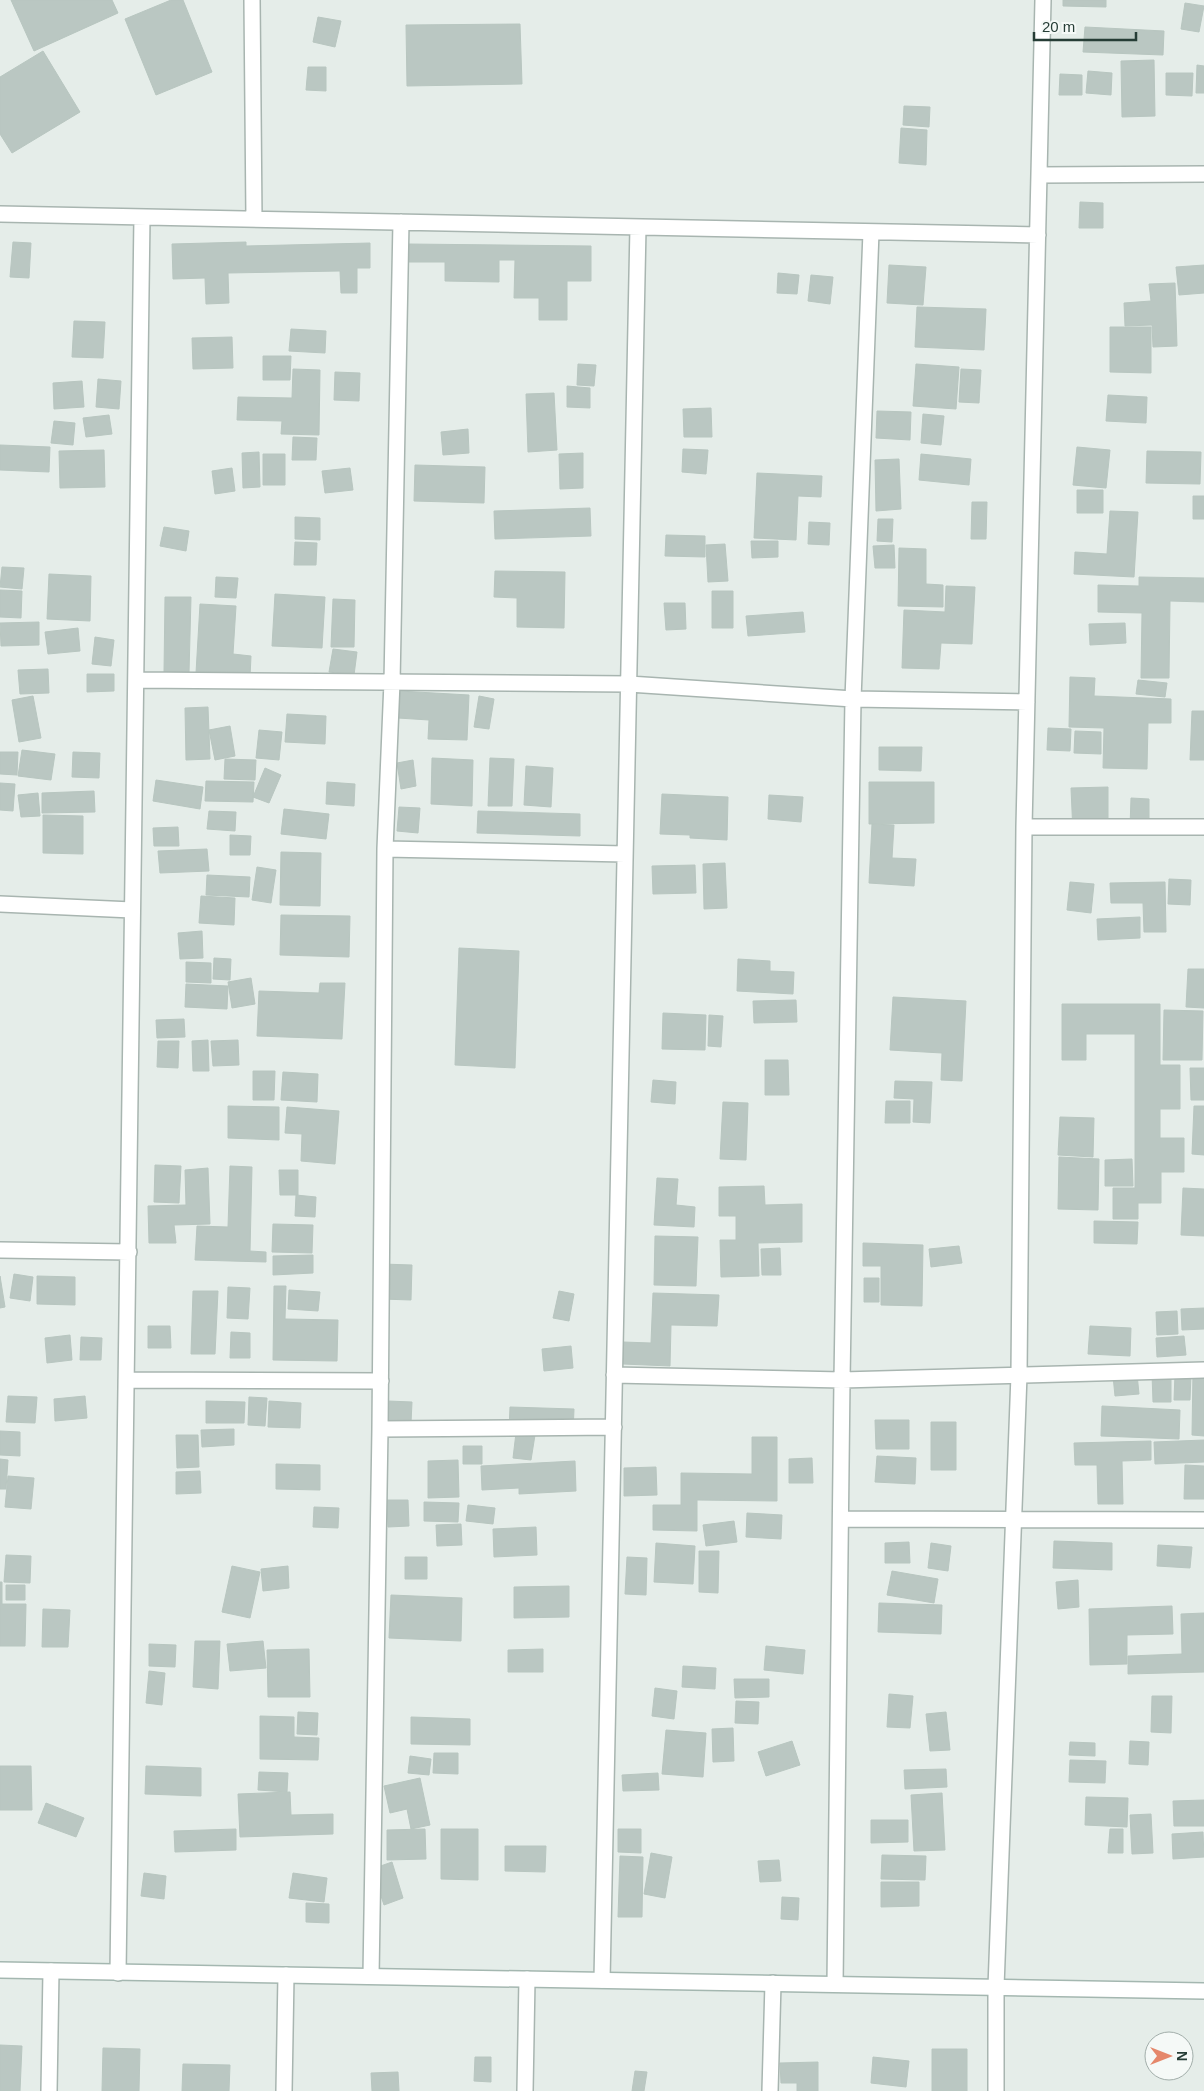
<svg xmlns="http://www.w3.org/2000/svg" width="1204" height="2091" viewBox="0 0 1204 2091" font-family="Arial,sans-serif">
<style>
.building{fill:#bac7c2;stroke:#b8c6c0}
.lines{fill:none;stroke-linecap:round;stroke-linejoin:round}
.street-casing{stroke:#a8b5b0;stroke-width:18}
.secondary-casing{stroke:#a4b7b0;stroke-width:18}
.street{stroke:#fff;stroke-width:15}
.secondary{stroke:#fff;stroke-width:15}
</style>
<rect width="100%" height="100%" fill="#e5ede9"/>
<!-- building -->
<path class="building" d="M11,0H112L118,13L34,51Z
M171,0H183L212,72L156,95L125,19Z
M1063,0H1106V7L1063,6Z
M1185,3L1204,6L1199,32L1181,29Z
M318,17L341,21L335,47L313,42Z
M520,24L522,84L407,86L406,25Z
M1085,27L1164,31L1163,55L1083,52Z
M43,51L80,112L12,153L0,134V77Z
M1154,60L1155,116L1122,117L1121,61Z
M1197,65L1204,66V93H1196Z
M308,67H326V91L306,90Z
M1088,71L1112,73L1111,95L1086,93Z
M1166,73H1193L1192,96L1166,95Z
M1060,74L1082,75V95H1059Z
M904,106L930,107L929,127L903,125Z
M901,128L927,130L926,165L899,163Z
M1080,202L1103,203V228H1079Z
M13,242L31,243L29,278L10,277Z
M246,242V246L370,243V268H357V293H341L340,271L228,273L229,303L206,304L205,278L173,279L172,244Z
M409,244L591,246V281H567V320H539V298H514L515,260H499V282L445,281V262H409Z
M889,265L926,267L923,305L887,303Z
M1204,265V293L1179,295L1176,267Z
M778,273L799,275L797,294L777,293Z
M811,275L833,277L830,304L808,301Z
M1175,283L1177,346L1153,347L1152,325L1125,326L1124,303L1151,301L1149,284Z
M917,307L986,309L984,350L915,347Z
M74,321L105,322L103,358L72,357Z
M1110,327H1151V373L1110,372Z
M291,329L326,331L325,353L289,351Z
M232,337L233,368L193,369L192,338Z
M263,356H291L290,380H263Z
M578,364L596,365L594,386L577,385Z
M916,364L959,367L956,409L913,406Z
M293,369L320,370L319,435L281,434L282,421L237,420L238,397L292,398Z
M961,369L981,370L979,403L959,402Z
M335,372L360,373L359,401L334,400Z
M98,379L121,381L119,409L96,407Z
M82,381L84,407L54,409L53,383Z
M567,386L590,388V408L567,407Z
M554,393L557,450L528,452L526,394Z
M1108,395L1147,397L1146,423L1106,421Z
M711,408L712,437H684L683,409Z
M877,411L911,412L910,440L876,438Z
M923,414L944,416L941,445L921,443Z
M109,415L112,434L86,437L83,418Z
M54,421L75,423L73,445L51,443Z
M468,429L469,453L443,455L441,432Z
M293,437L317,438L316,460H292Z
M0,445L50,447L49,472L0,470Z
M1077,447L1110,450L1106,488L1073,485Z
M683,449L708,450L706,474L682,472Z
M104,450L105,487L60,488L59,451Z
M1147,451L1201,452L1200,484L1146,483Z
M259,452L260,487L243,488L242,453Z
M583,453V488L560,489L559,454Z
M263,454H285V485H263Z
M921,454L971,459L969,485L919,480Z
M899,459L901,509L876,511L875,460Z
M415,465L485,467L484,503L414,501Z
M232,468L235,491L215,494L212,471Z
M350,468L353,490L325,493L322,471Z
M757,473L822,476L821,497L798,496L796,540L754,538Z
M1077,490H1103V513H1077Z
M1193,496H1204V519H1193Z
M972,502H987L986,539H971Z
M590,508L591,536L495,539L494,511Z
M1110,511L1138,512L1134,577L1074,574L1075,552L1107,554Z
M295,517L320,518V540L295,539Z
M878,519H893L892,542L877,541Z
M809,522L830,523L829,545L808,544Z
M164,527L189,531L186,551L160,546Z
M666,535L705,536V557L665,556Z
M751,541H778V557L752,558Z
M295,542L317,543L316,565H294Z
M725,544L728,581L708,582L706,545Z
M894,545L895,568H875L873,546Z
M899,548L926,549V584L943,585V607L898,606Z
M2,567L24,568L22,589L0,587Z
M495,571L565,572L564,628L517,627V598L494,597Z
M49,574L91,576L90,621L47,619Z
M216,577L238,578L236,598L215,597Z
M1139,577L1204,578V602L1170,601L1169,678H1141L1142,613L1098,612V585L1139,586Z
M946,586L975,587L972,644L941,643L939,669L902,668L904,610L945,612Z
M0,590L22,591L21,618L0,617Z
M712,591H733V628H712Z
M275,594L325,597L322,648L272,646Z
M165,597H191L189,673L164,672Z
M333,599L355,600L354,647H331Z
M664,603H685L686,629L666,630Z
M200,604L236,606L233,654L251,656L250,677L196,673Z
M803,612L805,632L748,636L746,616Z
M39,622V645L1,646L0,623Z
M1125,623L1126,643L1090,645L1089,624Z
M78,628L80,651L48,654L45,632Z
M95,637L114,640L111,666L92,664Z
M333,649L357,652L354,675L329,672Z
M48,669L49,693L20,694L18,670Z
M87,674H114V691L87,692Z
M1070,677L1095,678L1094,696L1171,699V723H1148L1147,769L1103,768L1104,728L1069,727Z
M1138,680L1167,683L1165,697L1136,694Z
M399,691L469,695L467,740L428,739L429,720L398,718Z
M33,696L41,738L19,742L12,700Z
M479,696L494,699L489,729L474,727Z
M208,707L210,759L186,760L185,708Z
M1192,711H1204V760H1190Z
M287,714L326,716L325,744L285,742Z
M230,726L235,756L215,760L209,730Z
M1048,728L1071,729L1070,751L1047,750Z
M259,730L282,732L279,760L256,758Z
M1075,731L1101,732V754L1074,753Z
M879,747H922L921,771L879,770Z
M22,750L55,754L51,780L18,776Z
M0,752H18L17,775L0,774Z
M73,752L100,753L99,778L72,777Z
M432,758L473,760L472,806L431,804Z
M490,758L514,759L512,806H488Z
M225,759L256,760L255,780L224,779Z
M413,760L416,786L401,789L397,763Z
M526,766L553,768L551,807L524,805Z
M265,768L281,775L269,803L253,797Z
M156,780L203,787L200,809L153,801Z
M206,781L254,782L253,802L205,801Z
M327,782L355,784L354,806L326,804Z
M869,782H934V823L869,824Z
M0,783L15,784L13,811L0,810Z
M1108,787V831L1073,833L1071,788Z
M94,791L95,812L42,813V793Z
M38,793L40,816L21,817L18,795Z
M662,794L728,797L727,840L690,838V835L660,834Z
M769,795L803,797L801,822L768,819Z
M1131,798L1149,799V827H1130Z
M399,807L420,808L418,833L397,831Z
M284,809L329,814L326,839L281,834Z
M209,811L236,812L235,831L207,829Z
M478,811L580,814V836L477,833Z
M43,815L83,816V854L43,853Z
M872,824L894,825L892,858L916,859L914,886L869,883Z
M178,827L179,846H154L153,828Z
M230,835L251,836L250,855H230Z
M207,849L209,871L160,873L158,851Z
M281,852L321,853L320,906L280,905Z
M725,863L727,908L704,909L703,864Z
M695,865L696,893L653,894L652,866Z
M257,867L276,870L271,903L252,900Z
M207,875L250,877L249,897L206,895Z
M1169,879L1191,880L1190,905L1168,904Z
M1070,882L1094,884L1091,913L1067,910Z
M1165,882L1166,932H1144L1143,903H1111L1110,883Z
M201,896L235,898L234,925L199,923Z
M281,915L350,916L349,957L280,955Z
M1140,917V938L1098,940L1097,919Z
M202,931L203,958L180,959L178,933Z
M459,948L519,951L515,1068L455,1065Z
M214,958L231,959L230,980L213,979Z
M738,959L770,961V971L794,972L793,994L737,991Z
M186,962L211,963V983L186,982Z
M1188,969H1204V1008L1186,1007Z
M251,978L255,1004L232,1008L228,982Z
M320,983H345L342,1039L257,1036L259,991L319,993Z
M186,984L228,986L227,1009L185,1007Z
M893,997L966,1001L962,1081L941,1080L942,1053L890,1050Z
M796,1000L797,1022L754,1023L753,1001Z
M1062,1004H1160V1065H1180V1109H1160V1138H1184V1172H1161V1203H1138V1219H1113V1188H1135V1034H1086V1060H1062Z
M1164,1010L1203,1011L1202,1060H1163Z
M663,1013L706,1015L705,1050L662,1049Z
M709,1015L723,1016L721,1047L708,1046Z
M184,1019L185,1037L157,1038L156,1020Z
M208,1040L209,1071H193L192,1041Z
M238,1040L239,1065L213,1066L211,1041Z
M158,1041H179L178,1068L157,1067Z
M765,1060H788L789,1095H765Z
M1190,1068H1204V1100H1191Z
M253,1071H275L274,1100H253Z
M283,1072L318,1074L317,1102L281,1100Z
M653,1080L676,1082L675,1104L651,1102Z
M895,1081L932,1082L930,1123L913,1122L914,1099L894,1098Z
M886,1101H910V1123H885Z
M723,1102L748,1103L746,1160L720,1159Z
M228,1106L279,1107V1140L228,1138Z
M1194,1106H1204V1155L1192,1154Z
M287,1107L339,1111L335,1164L301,1161L302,1134L285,1133Z
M1060,1117L1094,1118L1093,1157L1058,1155Z
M1059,1157L1099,1159L1098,1210L1058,1209Z
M1132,1159L1133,1186H1105V1160Z
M155,1165L181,1166L179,1203L154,1202Z
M230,1166L252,1167L250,1251L266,1252V1262L195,1260L197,1226L228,1227Z
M208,1168L210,1224L174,1225L176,1243H149L148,1206L186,1205L185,1170Z
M279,1170H298V1195H280Z
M657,1178L678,1179L676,1205L695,1207L694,1227L654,1225Z
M764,1186L765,1205L802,1204V1242L758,1243L759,1276L721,1277L720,1240H736V1216H719V1187Z
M1183,1188L1204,1189V1236L1181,1235Z
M296,1195L316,1197L315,1217L295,1216Z
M1094,1221L1138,1222L1137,1244L1094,1243Z
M273,1224L313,1225L312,1253L272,1252Z
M655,1236L698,1237L696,1286L654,1285Z
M863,1243L923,1245L922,1306L881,1305V1266H863Z
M959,1246L962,1263L931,1267L929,1249Z
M780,1248L781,1275H762L761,1249Z
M313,1255V1273L273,1275V1256Z
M382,1264L412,1265L411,1300L382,1299Z
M14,1274L33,1277L30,1301L10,1298Z
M0,1276L5,1307L0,1308Z
M37,1276L75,1277V1305L37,1304Z
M864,1278H879V1302H864Z
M274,1286H286L285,1319L338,1320L337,1361L273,1360Z
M228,1287L250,1288L248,1319L227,1318Z
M289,1290L320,1292L318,1311L288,1309Z
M193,1291H218L215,1354H191Z
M559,1291L574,1294L569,1321L553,1318Z
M653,1293L719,1295L717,1326L671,1325L670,1366L623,1364V1342L651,1343Z
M1204,1308V1329L1182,1330L1181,1309Z
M1177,1311L1178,1334L1157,1335L1156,1312Z
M148,1326H170L171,1348H148Z
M1090,1326L1131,1328L1130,1356L1088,1354Z
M231,1332L250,1333V1358H230Z
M70,1335L72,1360L47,1363L45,1338Z
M1184,1336L1186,1355L1157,1357L1156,1338Z
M81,1337L102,1338L101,1360H80Z
M571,1346L573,1368L544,1371L542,1349Z
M1193,1372H1204V1436L1192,1435Z
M1171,1373V1402H1153L1152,1374Z
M1137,1374L1139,1394L1115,1396L1113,1376Z
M1175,1374H1191L1190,1400H1174Z
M8,1396L37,1397L35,1423L6,1422Z
M85,1396L87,1418L55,1421L54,1399Z
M249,1397L267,1398L265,1426L248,1425Z
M206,1401L245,1402L244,1423H206Z
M269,1401L301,1403L300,1428L268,1427Z
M388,1401L412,1402L411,1423L387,1422Z
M1102,1406L1180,1410L1179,1439L1101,1436Z
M510,1407L574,1409L573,1432L509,1430Z
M875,1420H909V1449H876Z
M931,1422H956V1470H931Z
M234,1429V1445L202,1447L201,1430Z
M0,1431L20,1432V1456L0,1455Z
M516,1433L535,1435L531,1460L513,1458Z
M176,1435H198L199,1467L177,1468Z
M752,1437H777V1501L697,1500V1531L653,1530V1505H681V1473L752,1474Z
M1204,1440V1462L1155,1464L1154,1442Z
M1151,1441V1460L1122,1461L1123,1504H1098L1097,1465H1075L1074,1443Z
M463,1446H482V1464H463Z
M877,1456L916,1458L915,1484L875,1482Z
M812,1458L813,1483H789V1459Z
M0,1459L8,1460L6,1489H0Z
M458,1460L459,1497L428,1498V1461Z
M575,1461L576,1491L519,1494V1488L482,1490L481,1466Z
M276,1464L320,1465V1490L276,1489Z
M1185,1465L1204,1466V1499H1184Z
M656,1467L657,1495L624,1496V1468Z
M200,1471L201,1493L176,1494V1472Z
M8,1476L34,1478L31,1509L5,1507Z
M387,1500H408L409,1526L388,1527Z
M424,1502L459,1503L458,1522L424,1521Z
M468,1505L495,1508L493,1524L466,1521Z
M314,1507L339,1508L338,1528L313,1527Z
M747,1513L782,1515L781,1539L746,1537Z
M734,1521L737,1542L706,1546L703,1525Z
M461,1524L462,1545L437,1546L436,1525Z
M536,1527L537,1555L494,1557L493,1529Z
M1054,1541L1112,1543V1570L1053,1568Z
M909,1542L910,1563H885V1543Z
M656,1543L695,1546L693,1584L654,1582Z
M931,1543L951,1546L948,1571L928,1568Z
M1158,1545L1192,1547L1190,1568L1157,1566Z
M699,1551H719L718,1593L699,1592Z
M6,1555L31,1556L30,1583L4,1582Z
M405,1557H427V1579H405Z
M627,1557L647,1558L646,1595L625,1594Z
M232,1566L260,1572L250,1618L222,1612Z
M288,1566L289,1588L263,1591L261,1569Z
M892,1571L938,1579L934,1603L887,1595Z
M1078,1580L1079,1607L1058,1609L1056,1582Z
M0,1582H2V1604H26L25,1646H0Z
M6,1585H25V1600H6Z
M569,1586V1617L514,1618V1587Z
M391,1595L462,1598L461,1641L389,1638Z
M879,1603L942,1605L941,1634L878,1632Z
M1172,1606L1173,1634L1127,1635V1664L1090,1665L1089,1609Z
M43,1609L70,1610L68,1647H42Z
M1204,1613V1672L1128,1674V1656L1182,1654L1181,1614Z
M195,1641H220L218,1689L193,1687Z
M263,1641L266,1668L230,1671L227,1644Z
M149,1644L176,1645L175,1667L149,1666Z
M766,1646L805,1650L803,1674L764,1670Z
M309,1649L310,1697H268L267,1650Z
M543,1649V1672H508V1650Z
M683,1666L716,1668L715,1689L682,1687Z
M149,1671L165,1673L162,1705L146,1703Z
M734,1679H769V1697L735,1698Z
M655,1688L677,1691L674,1719L652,1716Z
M889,1694L913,1696L910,1728L887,1727Z
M1152,1696H1172L1171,1733L1151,1732Z
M736,1701L759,1702L758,1724L735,1723Z
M298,1712L318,1713L317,1735L297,1734Z
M946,1712L950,1750L930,1751L926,1714Z
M260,1716L294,1717V1737L319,1738L318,1760L260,1759Z
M411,1717L470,1719V1745L411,1744Z
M733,1728L734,1761L713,1762L712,1729Z
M666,1730L706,1733L703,1777L662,1774Z
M792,1741L800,1765L766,1776L758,1752Z
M1130,1741L1149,1742L1148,1765L1129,1764Z
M1070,1742L1095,1743V1756L1069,1755Z
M434,1753H458V1774L433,1773Z
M410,1756L431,1759L429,1775L408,1773Z
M1070,1760L1106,1761L1105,1783L1069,1782Z
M0,1766H31L32,1810H0Z
M146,1766L201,1768V1796L145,1794Z
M946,1769L947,1787L905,1789L904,1770Z
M259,1772L288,1773L287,1792L258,1790Z
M658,1773L659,1790L623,1791L622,1775Z
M420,1778L430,1825L411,1829L407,1809L390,1813L384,1786Z
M290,1792L291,1815L333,1814V1834L240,1837L238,1794Z
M942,1793L945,1850L914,1851L911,1795Z
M1086,1797L1128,1798L1127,1827L1085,1825Z
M1204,1800V1826H1174L1173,1801Z
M46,1803L84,1818L76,1837L38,1823Z
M1151,1814L1153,1853L1132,1854L1130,1815Z
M871,1820H908V1842L871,1843Z
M236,1829V1850L175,1852L174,1831Z
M425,1829L426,1859L387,1860V1830Z
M441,1829H478V1880L441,1879Z
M618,1829H641V1853L618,1852Z
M1110,1829H1123V1853H1108Z
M1203,1832L1204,1857L1173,1859L1172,1834Z
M505,1846H546L545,1872L505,1871Z
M651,1853L672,1857L665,1898L644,1894Z
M882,1855L926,1856L925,1880L881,1879Z
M620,1856L643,1857L642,1917H618Z
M779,1860L781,1881L760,1882L758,1861Z
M392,1862L403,1898L384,1905L372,1869Z
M144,1873L166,1876L164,1899L141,1896Z
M293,1873L327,1878L324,1902L289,1898Z
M881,1882H919V1906L881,1907Z
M782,1897L799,1898L798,1920L781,1919Z
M306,1903L329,1904V1923L306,1922Z
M0,2045L22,2046L20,2091H0Z
M103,2048L140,2049L139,2091H102Z
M932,2049H967V2091H932Z
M475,2057H491V2082L474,2081Z
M873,2057L909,2061L906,2087L871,2083Z
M818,2062V2091H797V2083H781L780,2063Z
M183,2064L230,2065L229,2091H182Z
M635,2071L647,2072L644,2091H632Z
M398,2072L399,2091H372L371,2073Z"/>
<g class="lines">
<defs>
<path id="street" d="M252,0L254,219
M1040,175L1204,174
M0,214L1038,235
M136,680L629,684L853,699L1027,702
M1024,827H1204
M385,849L625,854
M0,904L132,910
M0,1250L129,1252
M614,1375L842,1380L1204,1370
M126,1380L381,1381
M380,1429L614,1427
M841,1519L1204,1520
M118,1973L142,217
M371,1976L380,1429L385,849L392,682L401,222
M602,1980L638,227
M835,1984L842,1380L853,699L871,232
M49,2091L51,1971
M284,2091L286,1975
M525,2091L527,1979
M770,2091L773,1983
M996,2091V1987L1019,1375L1024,827L1043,0"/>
<path id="secondary" d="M0,1970L1204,1991"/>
</defs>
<!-- street casing -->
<use href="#street" class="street-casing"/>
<!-- secondary casing -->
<use href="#secondary" class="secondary-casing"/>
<!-- street -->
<use href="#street" class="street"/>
<!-- secondary -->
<use href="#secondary" class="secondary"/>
</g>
<!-- north arrow -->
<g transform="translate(1169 2056) rotate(90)"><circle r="24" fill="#f5f9f7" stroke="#a2aeaa"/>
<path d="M0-4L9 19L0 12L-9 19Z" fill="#e5876b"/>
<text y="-8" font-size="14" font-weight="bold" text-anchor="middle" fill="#263d36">N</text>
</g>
<!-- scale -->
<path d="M1034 32v8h102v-8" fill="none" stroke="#263d36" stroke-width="2.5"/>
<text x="1042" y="32" font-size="15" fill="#263d36" stroke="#f5f9f7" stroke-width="4" paint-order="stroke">20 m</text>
</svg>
